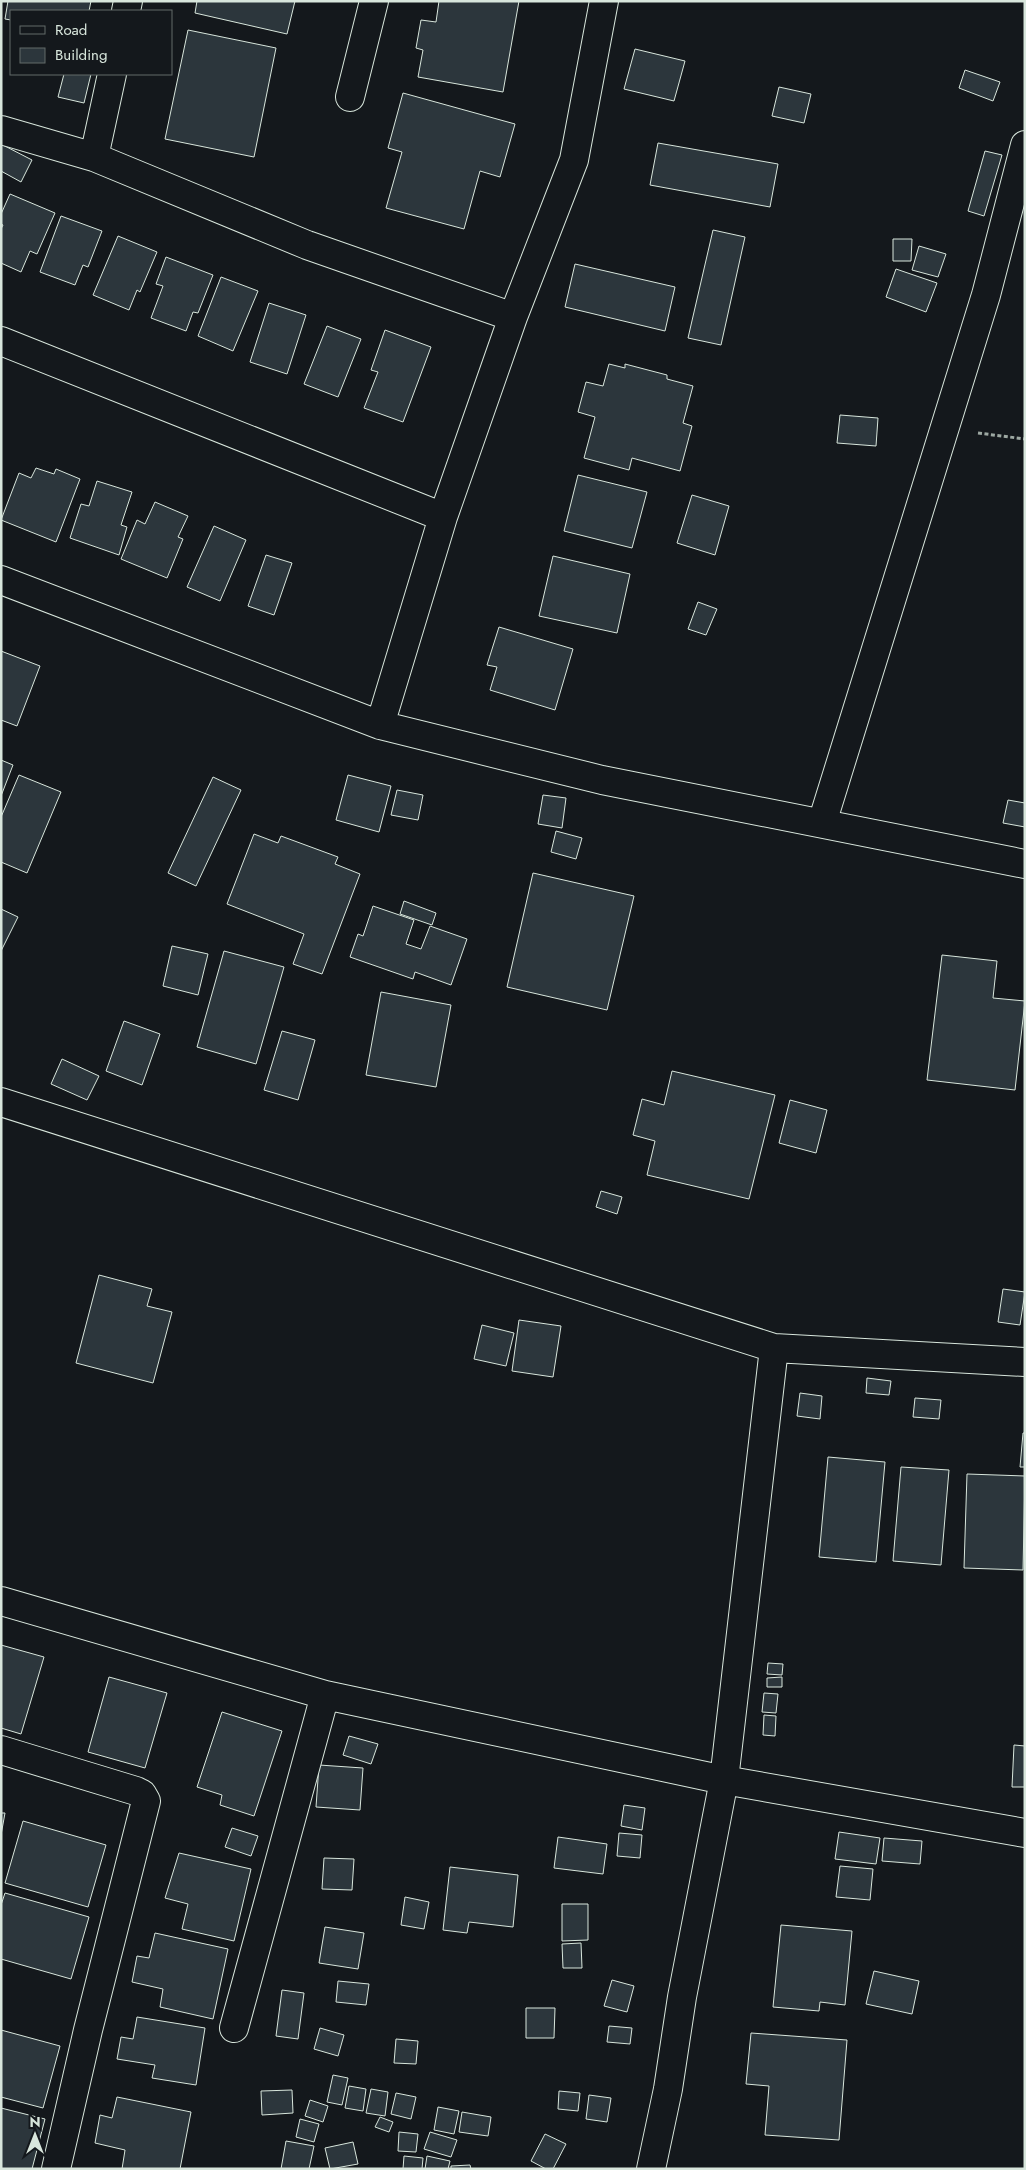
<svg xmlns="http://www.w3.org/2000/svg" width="1026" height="2170" viewBox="0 0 1026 2170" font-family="Jost,sans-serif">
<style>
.building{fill:#2c363c;stroke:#d8e6dc}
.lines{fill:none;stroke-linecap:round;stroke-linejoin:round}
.minor-casing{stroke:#d8e6dc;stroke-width:30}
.path{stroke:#9da8a2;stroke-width:3;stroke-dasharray:4 2.5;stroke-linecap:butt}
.minor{stroke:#14181c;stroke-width:28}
</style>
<rect width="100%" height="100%" fill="#14181c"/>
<!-- building -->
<path class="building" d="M8,1H91L89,11H11V20L5,19Z
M197,1H295L287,34L195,13Z
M439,1H519L503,92L418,77L423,50L416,48L421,20L436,22Z
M188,30L276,48L254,157L165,139Z
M635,49L685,61L674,101L624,89Z
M965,70L1000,82L993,101L959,88Z
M64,74H91L84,103L58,97Z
M779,87L811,94L804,123L772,116Z
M403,93L515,124L500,177L480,171L464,229L386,208L402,152L388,148Z
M658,143L778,164L770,207L650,185Z
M1,144L32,160L21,182L1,171Z
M985,151L1002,155L984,216L968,211Z
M10,194L55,213L37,254L30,251L21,272L1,263V229L3,225L1,224V214Z
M61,216L102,231L88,267L83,265L75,285L40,272Z
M713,230L745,237L721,345L688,338Z
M118,236L157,252L140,292L137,290L129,310L93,295Z
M893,239H912L911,261H893Z
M919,246L946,254L938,277L912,270Z
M166,257L213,275L198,313L193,312L186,331L151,318L163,286L156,284Z
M575,264L675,287L665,331L565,307Z
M896,269L937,283L926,312L886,297Z
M221,277L258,291L233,351L198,336Z
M269,303L306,315L287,374L250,362Z
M327,326L361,339L338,397L304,384Z
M385,330L431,347L403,422L364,408L378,372L371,370Z
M609,364L625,368V364L667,375V379L693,386L683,423L692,426L680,471L632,458L629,470L584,458L595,417L578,412L586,382L603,386Z
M840,415L878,418L876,446L837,443Z
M36,468L54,474L56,469L80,479L56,542L1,520L19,473L31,478Z
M578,475L647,492L632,548L564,531Z
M97,481L132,492L121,525L127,527L119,555L70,538L81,504L89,506Z
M692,495L729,506L715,555L677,543Z
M155,502L188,516L178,537L183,539L167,578L121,559L137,520L145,524Z
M214,526L246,540L220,601L187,587Z
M266,555L292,563L274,615L248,606Z
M553,556L630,574L617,633L539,616Z
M698,602L717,609L706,635L688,629Z
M499,627L573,649L555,710L490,690L497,667L487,665Z
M1,651L40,666L17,726L1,720Z
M1,760L13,765L1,796Z
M19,775L61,792L27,873L1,862V817Z
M348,775L391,786L379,832L336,820Z
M213,777L241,790L196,886L168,873Z
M397,790L423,795L418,820L391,815Z
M543,795L566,798L562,828L538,824Z
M1008,800L1025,803V827L1003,823Z
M556,831L582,838L576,859L551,852Z
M254,834L278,843L281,836L338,857L335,864L360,874L322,974L293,964L304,934L227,904Z
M533,873L634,896L607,1010L507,987Z
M404,901L436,913L432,925L400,914Z
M373,906L414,920L406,944L421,949L430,926L467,939L451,985L415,972L413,979L350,957L358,934L363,936Z
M1,909L18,917L1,951Z
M172,946L208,954L198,995L163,986Z
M224,951L284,967L256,1064L197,1047Z
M942,955L997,961L993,998L1025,1001L1015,1090L927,1080Z
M381,992L451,1005L436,1087L366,1075Z
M124,1021L160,1034L142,1085L106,1071Z
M282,1031L315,1040L298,1100L264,1090Z
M62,1059L99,1076L87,1100L51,1084Z
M672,1071L775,1095L749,1199L647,1175L655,1141L633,1135L642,1099L664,1105Z
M790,1100L827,1110L816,1153L779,1143Z
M601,1191L622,1197L617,1214L596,1207Z
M99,1275L152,1289L147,1306L172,1312L153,1383L76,1363Z
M1003,1289L1025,1292L1020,1325L998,1322Z
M519,1320L561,1326L553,1377L512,1371Z
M482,1325L514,1333L506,1366L474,1359Z
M867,1378L891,1381L889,1395L866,1393Z
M800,1393L822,1396L820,1419L797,1416Z
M915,1398L941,1400L939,1419L913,1417Z
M1023,1433H1025V1467H1020Z
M828,1457L885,1462L876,1562L819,1557Z
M901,1467L949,1470L941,1565L893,1561Z
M967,1474L1025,1476L1023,1570L964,1568Z
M1,1645L44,1657L21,1734L1,1728Z
M768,1663L783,1664L782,1675L767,1674Z
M109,1677L167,1693L145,1768L88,1752Z
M782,1677V1687H767V1678Z
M764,1693L778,1694L776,1713L762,1712Z
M222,1712L282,1731L254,1816L220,1805L222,1795L197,1787Z
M764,1715L776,1716L775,1736L763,1735Z
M349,1736L378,1744L371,1764L343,1755Z
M1014,1745L1025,1746V1787H1012Z
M319,1765L363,1768L360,1810L316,1807Z
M624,1805L645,1808L642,1830L621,1826Z
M1,1813H5L1,1835Z
M23,1821L106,1845L88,1907L5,1883Z
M232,1828L258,1836L251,1856L225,1847Z
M839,1832L880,1838L876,1864L835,1859Z
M619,1833L642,1835L640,1858L617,1856Z
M558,1837L607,1844L603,1874L554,1868Z
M884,1838L922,1841L920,1864L882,1861Z
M179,1853L251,1869L234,1941L182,1929L188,1904L165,1898Z
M324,1858L354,1859L352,1890L322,1889Z
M840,1866L873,1869L870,1900L836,1897Z
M450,1867L518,1875L513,1927L469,1922L467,1933L443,1930Z
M5,1893L89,1917L71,1979L1,1959V1905Z
M405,1897L429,1902L424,1929L401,1925Z
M562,1904H588V1940L562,1941Z
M781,1925L852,1931L845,2005L820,2002L819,2011L773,2007Z
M325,1927L364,1933L358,1969L319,1963Z
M155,1933L228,1949L213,2019L160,2007L163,1989L132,1982L137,1956L149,1958Z
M581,1943L582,1968H563L562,1944Z
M874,1971L919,1981L912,2014L866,2004Z
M612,1980L634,1986L627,2012L604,2006Z
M338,1981L369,1984L366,2005L336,2002Z
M282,1990L304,1993L298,2039L276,2036Z
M526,2008H555L554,2038H526Z
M137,2017L205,2028L196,2085L152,2078L155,2065L117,2059L121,2037L133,2039Z
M609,2026L632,2028L630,2044L607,2042Z
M320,2028L344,2035L338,2056L314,2049Z
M1,2030L60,2046L43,2108L1,2097Z
M751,2033L847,2040L839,2140L765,2135L769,2086L746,2084Z
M396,2039L418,2041L416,2064L394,2063Z
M333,2075L348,2078L342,2105L327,2102Z
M349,2086L366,2089L363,2111L345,2108Z
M371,2089L388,2092L385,2116L366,2113Z
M292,2090L293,2113L262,2115L261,2091Z
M559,2091L580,2093L578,2111L558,2109Z
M396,2093L416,2097L411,2119L391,2114Z
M589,2095L611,2098L607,2122L586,2119Z
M117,2097L191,2112L180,2169H122L125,2150L95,2143L100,2115L112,2118Z
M310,2100L328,2106L323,2122L305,2116Z
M438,2107L459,2111L454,2134L434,2130Z
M1,2108L45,2119L32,2169H1Z
M462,2112L491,2117L488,2136L459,2132Z
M380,2117L393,2122L389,2132L375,2127Z
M300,2119L319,2124L314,2142L296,2137Z
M399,2132L418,2134L416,2152L398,2151Z
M430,2132L457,2140L451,2157L424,2149Z
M545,2134L566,2144L553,2169H546L531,2161Z
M286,2141L314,2146L309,2169H281Z
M353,2142L358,2164L330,2169L325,2148Z
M404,2156L423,2158L422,2169H403Z
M427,2156L450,2161L448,2169H425Z
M470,2165L471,2169H451V2166Z"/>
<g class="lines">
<defs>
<path id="minor" d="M126,11L128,1
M350,97L374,1
M1,130L94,157L307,245L513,317
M94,157L112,74
M1,341L443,517
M1,580L380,725L602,780L1025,864
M380,725L443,517L513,317L574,160L604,1
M822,823L986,295L1025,145
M1,1102L774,1348L1025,1362
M1,1601L325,1695L724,1780L1025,1833
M1,1750L136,1791L142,1794L146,1801L88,2030L56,2169
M234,2028L325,1695
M651,2169L668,2089L682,1997L724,1780L774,1348"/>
</defs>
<!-- minor casing -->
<use href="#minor" class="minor-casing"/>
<!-- path -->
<path class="path" d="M978,433L1025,439"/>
<!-- minor -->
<use href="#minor" class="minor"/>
</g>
<!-- border -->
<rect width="1026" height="2170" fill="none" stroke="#d8e6dc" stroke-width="5"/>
<!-- legend -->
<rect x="10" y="10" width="162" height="65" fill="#14181c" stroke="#626a69"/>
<rect x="20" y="26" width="25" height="8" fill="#14181c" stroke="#626a69"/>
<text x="55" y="35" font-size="15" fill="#d8e6dc">Road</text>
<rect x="20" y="48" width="25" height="15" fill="#2c363c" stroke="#626a69"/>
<text x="55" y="60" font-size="15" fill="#d8e6dc">Building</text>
<!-- north arrow -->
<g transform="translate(35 2135)" stroke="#14181c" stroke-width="4" paint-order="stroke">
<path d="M0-4L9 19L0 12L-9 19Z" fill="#d8e6dc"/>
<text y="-8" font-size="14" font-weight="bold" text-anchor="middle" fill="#d8e6dc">N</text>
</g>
</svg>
